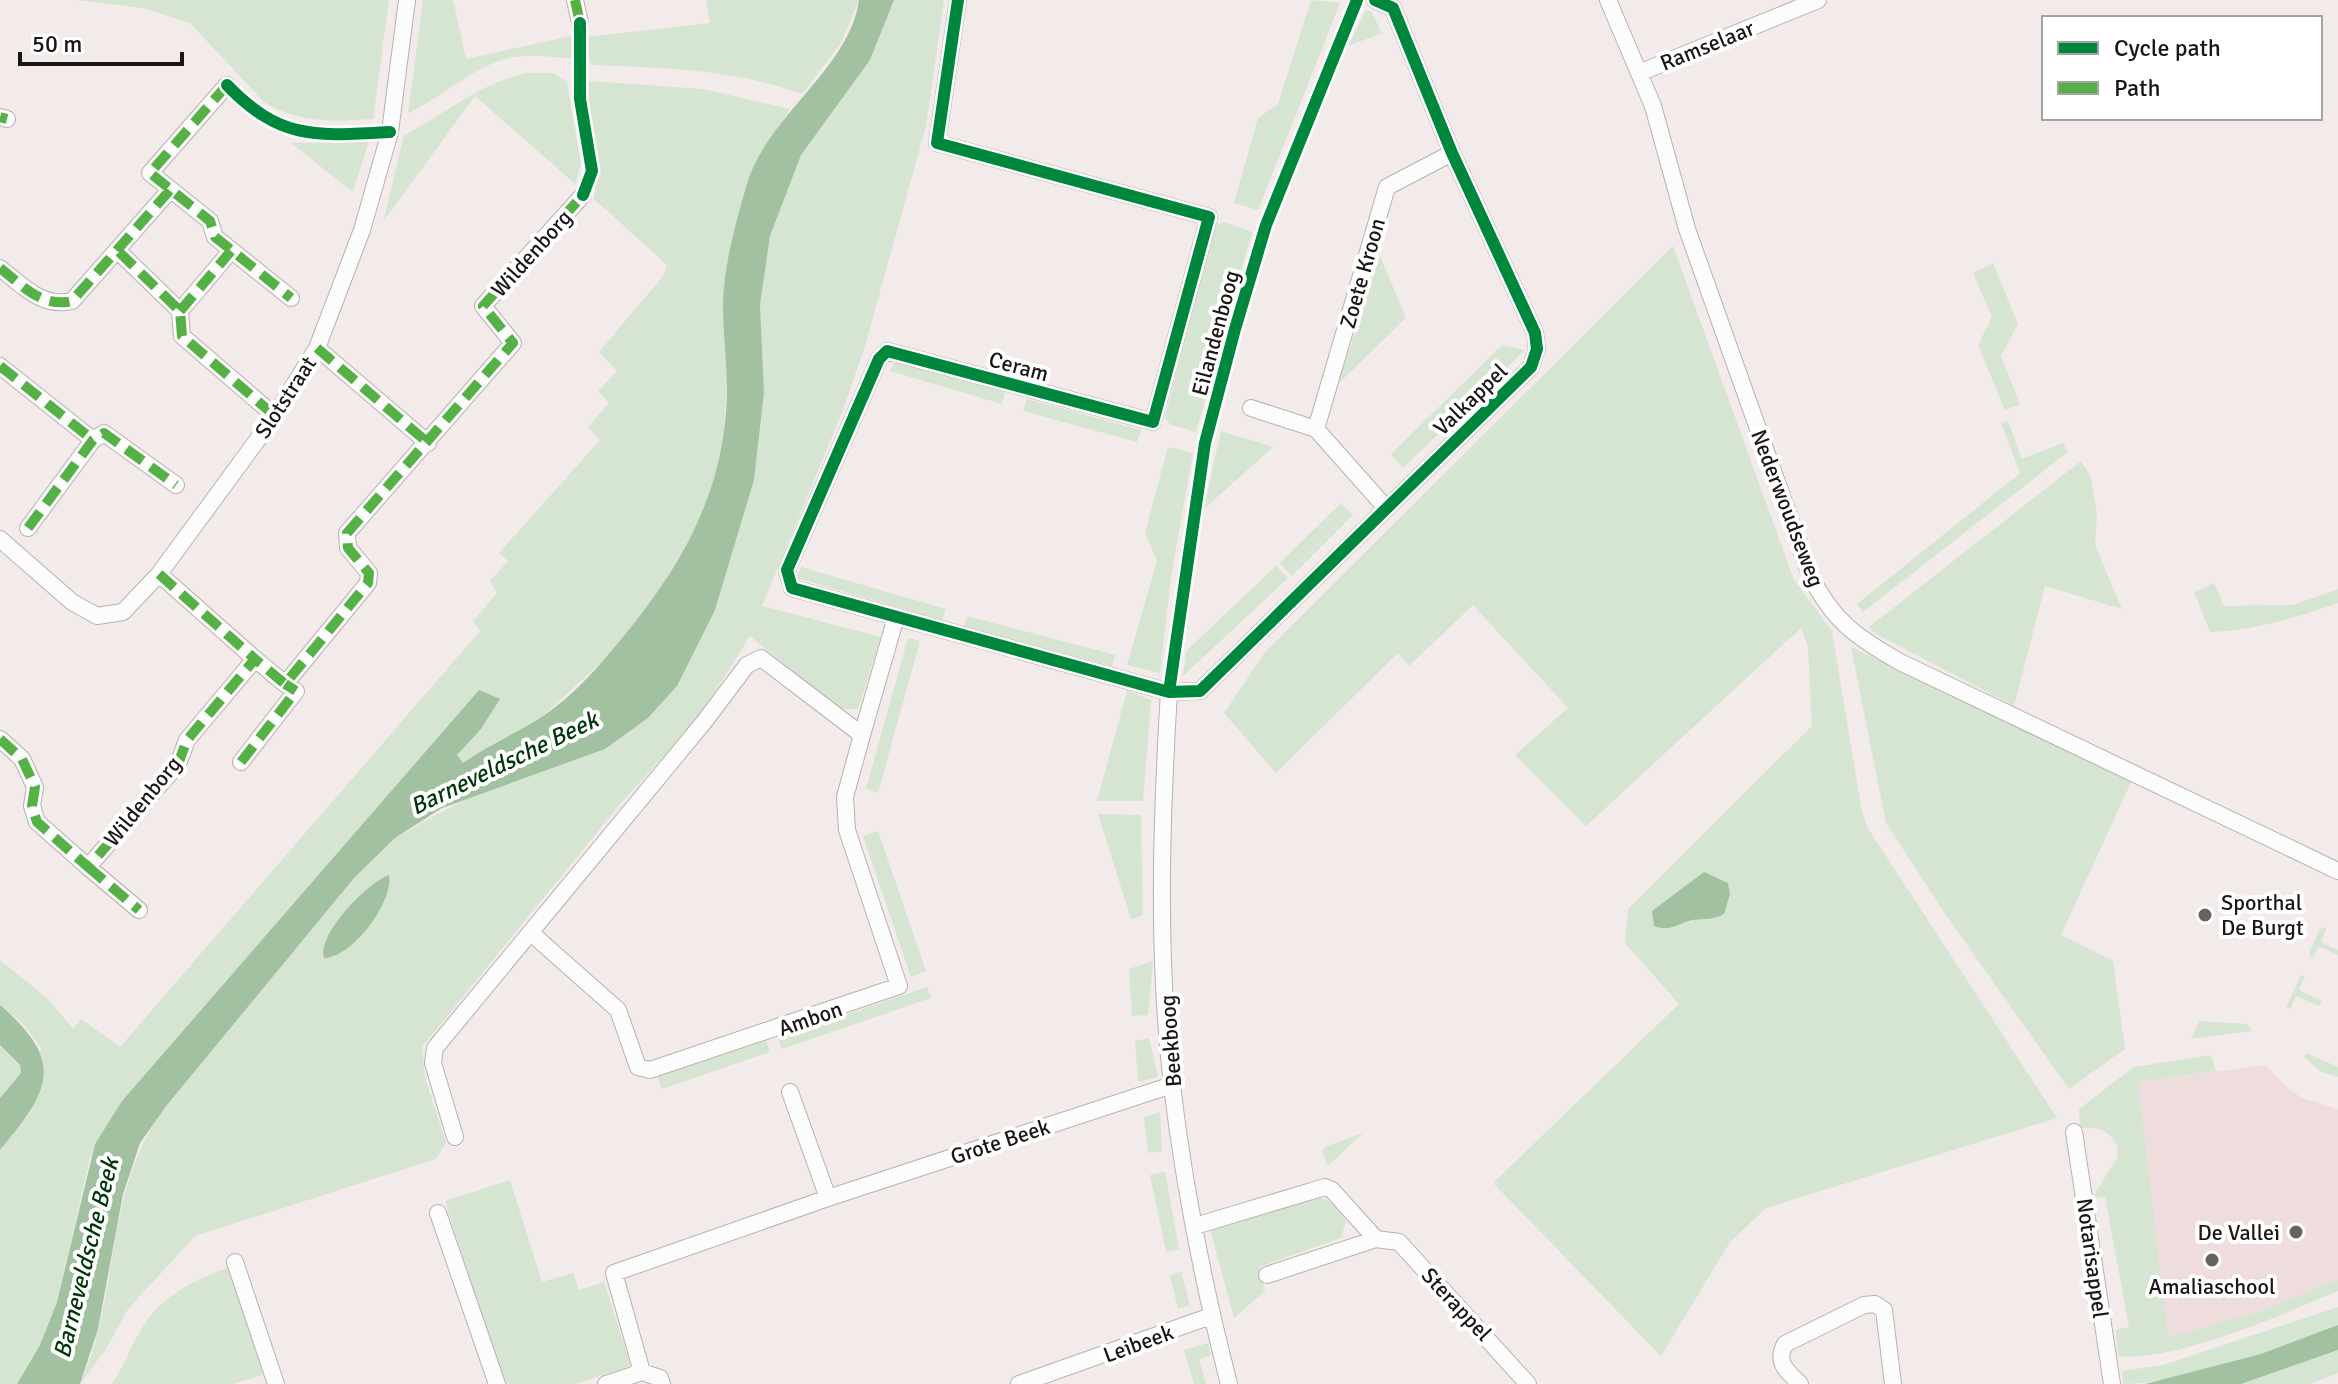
<svg xmlns="http://www.w3.org/2000/svg" width="2338" height="1384" viewBox="0 0 2338 1384" font-family="Signika,sans-serif">
<style>
.built{fill:#efdddd}
.green{fill:#d6e4d2;fill-rule:evenodd}
.water{fill:#a2c1a0}
.lines{fill:none;stroke-linecap:round;stroke-linejoin:round}
.street-casing{stroke:#b8b1b1;stroke-width:18}
.street{stroke:#fdfcfc;stroke-width:16}
.quiet{stroke:#55b145;stroke-width:10;stroke-dasharray:20 10;stroke-linecap:butt}
.cycleway-casing{stroke:#fff;stroke-width:17}
.cycleway{stroke:#00873e;stroke-width:12}
.poi-dot{fill:#676161;stroke:#fff;stroke-width:3}
.labels{text-anchor:middle;stroke-width:8;stroke-linejoin:round;paint-order:stroke}
.street-label{font-size:22px;fill:#1c1717;stroke:#fff}
.poi-label{font-size:22px;fill:#1c1717;stroke:#fff;text-anchor:start}
.water-label{font-size:24px;font-style:italic;fill:#013709;stroke:#fff}
</style>
<rect width="100%" height="100%" fill="#f3eaea"/>
<!-- built -->
<path class="built" d="M2266,1065L2285,1086L2302,1098L2338,1109V1279L2260,1311L2168,1339L2137,1082Z"/>
<!-- green -->
<path class="green" d="M77,0H389L373,119C332,121 301,124 264,102L190,23L143,8Z
M423,0H453L466,59L575,35L572,59C553,57 533,54 514,57C477,63 443,97 408,113Z
M706,0H859L841,43L802,94C734,69 665,68 593,65L588,58L587,37L710,23Z
M894,0H944L926,126L865,346L843,410L762,606L881,637L858,709H840L750,636L700,716L621,803L422,1047L425,1078L446,1143L436,1159L195,1236L128,1309L106,1349L80,1384C122,1293 102,1189 167,1105L354,878L395,838L463,800L605,749L648,718L677,686L715,610L754,480L764,394L760,305L770,236L801,155L870,60ZM371,886L386,899L366,929L334,957L325,942L343,915Z
M1311,0L1340,3L1258,210L1234,203L1258,118L1278,104Z
M1366,10L1371,11L1382,33L1348,46Z
M526,73H553L567,82L581,164L575,184L475,96L383,222L404,135C448,113 476,85 526,73Z
M590,81L703,89L790,109L756,163L723,305L727,372L723,450L702,517L656,596L607,657L545,714L463,764L456,755L481,729L499,700L479,690L122,1101L95,1144L89,1162L57,1302L40,1345L17,1384H0V1150L31,1112L41,1048L24,1025L0,1005V960L48,999L73,1029L81,1019L120,1047L480,631L473,621L497,593L490,581L508,561L499,553L600,440L588,427L609,403L598,391L617,371L599,352L664,275L667,265L594,199L598,165L583,83Z
M369,141L353,192L291,143Z
M1225,222L1252,232L1196,432L1171,425L1165,418L1214,226Z
M1673,246L1794,580L1832,631L1862,812L1869,830L2057,1118L1766,1208L1730,1242L1661,1356L1493,1183L1679,1004L1625,943L1628,909L1812,726L1808,647L1801,628L1586,826L1515,755L1568,708L1473,605L1409,666L1398,653L1276,773L1224,713L1265,652Z
M1380,256L1406,318L1338,384Z
M1993,263L2018,324L2001,356L2020,404L2005,410L1978,345L1992,317L1973,273Z
M1502,345L1525,350L1403,468L1391,454Z
M895,361L1005,392L1002,404L890,371Z
M1027,399L1141,430L1137,442L1023,411Z
M2008,421L2022,459L2063,443L2068,452L1863,612L1857,604L2020,473L2001,423Z
M1221,431L1273,447L1204,509Z
M1168,447L1193,453L1171,576L1160,673L1127,665L1157,561L1145,533Z
M2081,461L2091,477L2097,513L2095,545L2122,609L2045,586L2014,706L1876,634L1869,627Z
M1341,503L1353,515L1292,576L1280,563Z
M1276,566L1288,578L1183,676L1186,651Z
M801,567L946,609L942,620L797,578Z
M2214,583L2224,606L2293,605L2338,589V603C2295,618 2255,630 2210,632L2194,592Z
M967,616L1115,655L1112,666L964,627Z
M908,638L920,641L878,793L866,789Z
M1851,647L2132,780L2061,935L2113,961L2125,1049L2069,1089L1948,918L1886,823Z
M1127,691L1151,700L1143,801H1097Z
M1098,814L1141,815L1143,915L1131,919Z
M878,831L926,971L911,977L863,836Z
M2327,927L2321,942L2338,950V955L2319,946L2312,959L2309,952L2320,929Z
M1153,961L1148,1015L1132,1016L1129,969Z
M2301,975L2305,976L2299,990L2322,1001L2319,1006L2296,996L2290,1009L2286,1007Z
M927,987L931,998L782,1049L778,1038Z
M2199,1021L2247,1024L2252,1031L2191,1039Z
M1149,1038L1158,1077L1138,1082L1135,1041Z
M766,1040L770,1052L662,1089L658,1077Z
M0,1045L20,1066L21,1073L0,1098Z
M2306,1053L2338,1067V1077L2321,1072L2304,1057Z
M2211,1055L2216,1071L2138,1082L2168,1338L2260,1311L2338,1279V1291C2283,1314 2177,1362 2118,1356L2116,1330L2129,1327L2105,1197L2092,1198L2117,1158L2118,1147C2109,1130 2099,1127 2080,1128L2079,1109L2134,1067Z
M1160,1112L1162,1151L1148,1153L1144,1117Z
M1363,1133L1328,1166L1322,1152L1325,1147Z
M1165,1172L1179,1249L1166,1252L1150,1175Z
M510,1180L542,1282L573,1273L579,1290L604,1282L631,1366L575,1384H503L445,1201Z
M1315,1198C1331,1197 1337,1209 1346,1221L1341,1238L1259,1267L1265,1291L1234,1318L1210,1229Z
M230,1267L263,1375L233,1384H112C123,1368 129,1350 139,1333C161,1295 190,1282 230,1267Z
M1181,1272L1190,1305L1178,1309L1170,1275Z
M2338,1307V1325C2293,1349 2173,1384 2123,1384L2122,1371L2163,1365Z
M1208,1343L1211,1355L1199,1359L1206,1384H1194L1184,1350Z
M2338,1350V1373L2310,1384H2241Z"/>
<!-- water -->
<path class="water" d="M859,0H894L870,60L801,155L770,236L760,305L764,393L754,480L715,610L677,686L648,718L605,749L442,808L395,838L354,878L167,1105L140,1143L123,1194L98,1329L80,1384H17L40,1345L57,1302L95,1144L122,1101L479,690L500,699L481,729L457,755L463,763C489,745 519,732 546,714C575,694 600,665 623,637C678,570 720,500 726,411C729,375 723,339 723,303C724,264 736,222 747,184C767,116 850,68 859,0Z
M1704,872L1728,883L1730,894L1724,914C1711,921 1705,918 1692,920C1676,924 1671,932 1654,926L1652,911Z
M389,875C394,902 352,958 324,958C317,934 367,883 389,875Z
M0,1005C65,1061 51,1090 0,1150V1098L21,1073L20,1065L0,1045Z
M2338,1325V1350L2241,1384H2145L2261,1354Z"/>
<g class="lines">
<defs>
<path id="street" d="M575,0L580,23
M958,0L937,143L1209,217L1153,422L887,351L879,359L787,570L792,588L1169,692L1200,691L1531,367L1537,349L1535,333L1452,153L1393,8L1375,0
M1608,0L1653,106L1687,229L1810,575C1833,621 1856,637 1900,662L2338,871
M1639,73L1818,0
M227,85L150,173L210,221L215,237L291,298
M0,117L7,119
M119,252L180,311L182,336L275,416
M0,268C23,286 42,308 72,301L170,190
M180,311L231,251
M317,348L428,443
M0,366L93,440
M1251,408L1316,429
M1386,508L1316,429L1387,187L1452,153
M28,528L93,440L104,433L176,485
M0,539L72,602L97,616L123,612L159,574L275,416L317,348L362,230L390,132L407,0
M159,574L255,659
M1169,692C1161,823 1157,956 1172,1086C1184,1186 1204,1287 1229,1384
M0,739L22,759L35,787L32,806L37,822L88,867L178,764L187,740L255,659L285,684L368,583L369,573L348,548L347,533L513,343L483,306L583,195
M241,762L296,691L285,684
M88,867L139,910
M531,933L618,1010L638,1067L650,1070L899,986L847,830L845,797L862,735
M790,1092L828,1198
M2074,1132L2112,1384
M455,1137L433,1063L435,1048L704,722L747,665L761,658L862,735L896,617
M438,1213L497,1384
M1195,1226L1325,1187L1332,1190L1376,1239
M235,1262L276,1384
M1267,1275L1376,1239L1399,1242L1528,1384
M642,1372L660,1378L662,1384
M606,1384L642,1372L614,1273L828,1198L1172,1085
M1019,1384L1211,1316
M1800,1384C1787,1371 1775,1363 1785,1344L1864,1305L1875,1304L1884,1310L1893,1384"/>
</defs>
<!-- street casing -->
<use href="#street" class="street-casing"/>
<!-- street -->
<use href="#street" class="street"/>
<!-- quiet -->
<path class="quiet" d="M575,0L580,23
M227,85L150,173L210,221L215,237L291,298
M0,117L7,119
M119,252L180,311L182,336L275,416
M0,268C23,286 42,308 72,301L170,190
M180,311L231,251
M317,348L428,443
M0,366L93,440
M28,528L93,440L104,433L176,485
M159,574L255,659
M0,739L22,759L35,787L32,806L37,822L88,867L178,764L187,740L255,659L285,684L368,583L369,573L348,548L347,533L513,343L483,306L583,195
M241,762L296,691L285,684
M88,867L139,910"/>
<defs>
<path id="cycleway" d="M958,0L937,143L1209,217L1153,422L887,351L879,359L787,570L792,588L1169,692L1200,691L1531,367L1537,349L1535,333L1452,153L1393,8L1375,0
M580,23V99L592,171L583,195
M227,85C281,141 317,136 390,132
M1169,692L1205,443L1235,329L1266,225L1357,0"/>
</defs>
<!-- cycleway casing -->
<use href="#cycleway" class="cycleway-casing"/>
<!-- cycleway -->
<use href="#cycleway" class="cycleway"/>
</g>
<!-- markers -->
<g class="poi-dot">
<circle cx="2205" cy="915" r="8"/>
<circle cx="2296" cy="1232" r="8"/>
<circle cx="2212" cy="1260" r="8"/>
</g>
<g class="labels">
<!-- street labels -->
<g class="street-label">
<text transform="translate(1707 45) rotate(-22)" y="8">Ramselaar</text>
<text transform="translate(531 253) rotate(-48)" y="8">Wildenborg</text>
<text transform="translate(1362 273) rotate(-74)" y="8">Zoete Kroon</text>
<text transform="translate(1215 333) rotate(-75)" y="8">Eilandenboog</text>
<text transform="translate(1019 366) rotate(15)" y="8">Ceram</text>
<text transform="translate(285 397) rotate(-57)" y="8">Slotstraat</text>
<text transform="translate(1470 399) rotate(-44)" y="8">Valkappel</text>
<text transform="translate(1788 508) rotate(69)" y="8">Nederwoudseweg</text>
<text transform="translate(142 801) rotate(-51)" y="8">Wildenborg</text>
<text transform="translate(810 1018) rotate(-19)" y="8">Ambon</text>
<text transform="translate(1170 1041) rotate(-94)" y="8">Beekboog</text>
<text transform="translate(1000 1141) rotate(-18)" y="8">Grote Beek</text>
<text transform="translate(2093 1258) rotate(82)" y="8">Notarisappel</text>
<text transform="translate(1457 1304) rotate(47)" y="8">Sterappel</text>
<text transform="translate(1138 1343) rotate(-20)" y="8">Leibeek</text>
</g>
<!-- poi labels -->
<g class="poi-label">
<text x="2221" y="910">Sporthal<tspan x="2221" dy="25">De Burgt</tspan></text>
<text x="2280" y="1240" text-anchor="end">De Vallei</text>
<text x="2212" y="1294" text-anchor="middle">Amaliaschool</text>
</g>
<!-- water labels -->
<g class="water-label">
<text transform="translate(504 763) rotate(-26)" y="8">Barneveldsche Beek</text>
<text transform="translate(86 1258) rotate(-76)" y="8">Barneveldsche Beek</text>
</g>
</g>
<!-- legend -->
<rect x="2042" y="16" width="280" height="104" fill="#ffffff" stroke="#a4a2a2" stroke-width="2"/>
<rect x="2058" y="42" width="40" height="12" fill="#00873e" stroke="#a4a2a2" stroke-width="2"/>
<text x="2114" y="56" font-size="24" fill="#1c1717">Cycle path</text>
<rect x="2058" y="82" width="40" height="12" fill="#55b145" stroke="#a4a2a2" stroke-width="2"/>
<text x="2114" y="96" font-size="24" fill="#1c1717">Path</text>
<!-- scale -->
<path d="M20 52v12h162v-12" fill="none" stroke="#1c1717" stroke-width="4"/>
<text x="32" y="52" font-size="24" fill="#1c1717" stroke="#ffffff" stroke-width="6" paint-order="stroke">50 m</text>
</svg>
